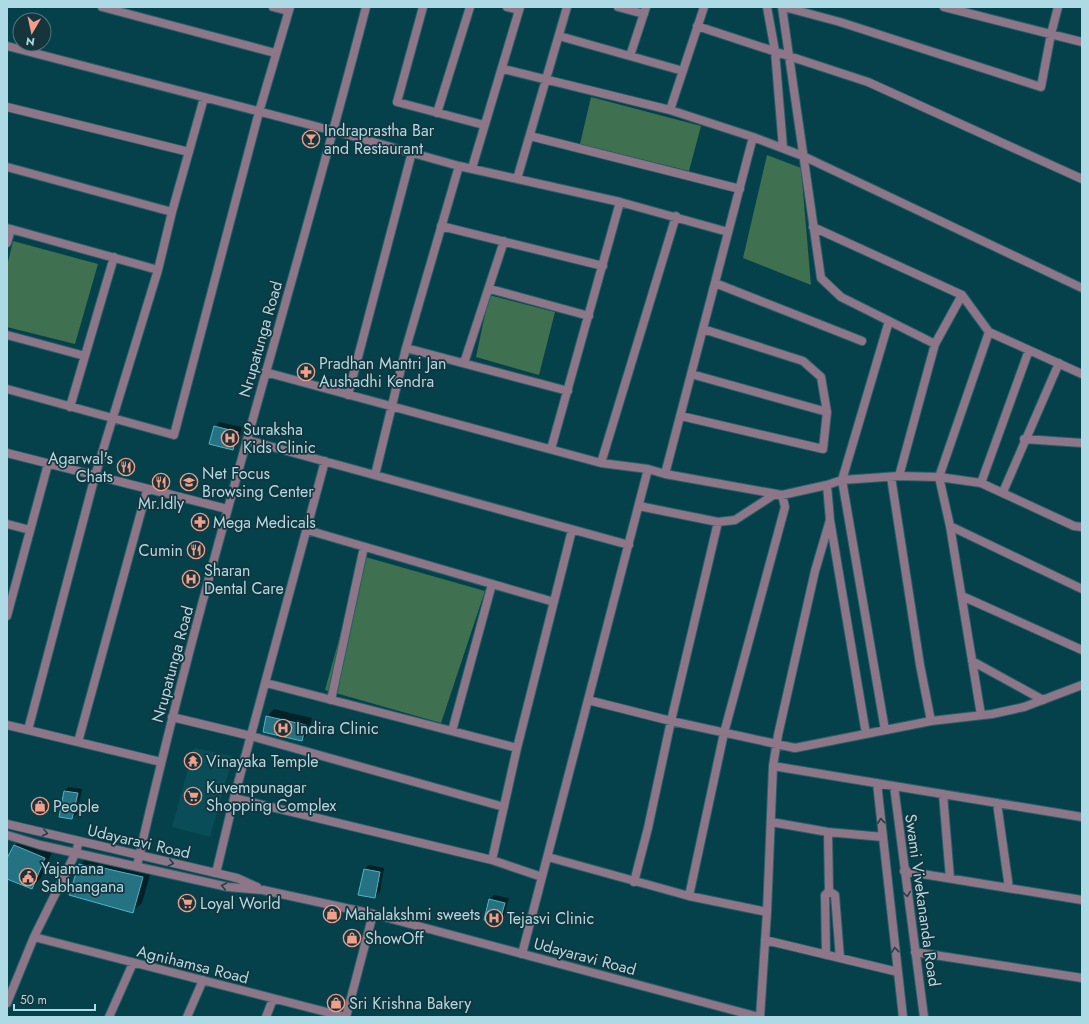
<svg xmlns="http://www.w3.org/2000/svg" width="1089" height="1024" viewBox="0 0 1089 1024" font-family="Jost,sans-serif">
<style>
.built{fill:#094d59}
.green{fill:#3f704f}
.shadow{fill:#0007}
.building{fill:#257382;stroke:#50b3c8}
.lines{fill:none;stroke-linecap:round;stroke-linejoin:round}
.minor-casing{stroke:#27606a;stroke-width:10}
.tertiary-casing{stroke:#27606a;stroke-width:10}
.minor{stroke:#8d7688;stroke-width:8}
.tertiary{stroke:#8d7688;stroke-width:8}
.oneway{stroke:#273e47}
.labels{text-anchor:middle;stroke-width:3.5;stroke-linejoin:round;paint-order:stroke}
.poi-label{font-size:16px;fill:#aedae5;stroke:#15343b;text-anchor:start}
.street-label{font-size:16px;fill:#aedae5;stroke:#15343b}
</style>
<rect width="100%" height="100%" fill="#05414b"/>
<!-- built -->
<path class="built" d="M194,748L233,756L210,837L172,827Z"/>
<!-- green -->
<path class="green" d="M591,97L701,126L689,171L580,144Z
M767,155L801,168L811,285L743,258Z
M13,241L98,264L75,344L7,327V266Z
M489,295L555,312L539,375L476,357Z
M362,556L485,591L441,723L325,690Z"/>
<!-- shadow -->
<path class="shadow" d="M219,422L242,427L238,444L233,449L215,427Z
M274,709L312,718L309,733L302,740L267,716Z
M69,787L82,789L77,814L72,818L60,816L64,791Z
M24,836L54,848L41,878L32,887L7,878V860L14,846Z
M89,856L152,868L142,903L132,912L80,865Z
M369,865L384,868L380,892L375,897L360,894L364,869Z
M494,895L509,898L503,919L499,923L485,920L490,899Z"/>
<!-- building -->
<path class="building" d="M214,426L238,432L233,450L209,444Z
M266,716L306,725L302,741L263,732Z
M64,791L78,793L72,819L59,817Z
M14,845L45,858L32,889L7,879V858Z
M79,864L99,869V867L143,877L133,913L69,895Z
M364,869L380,872L375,898L358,895Z
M489,899L505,903L499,924L484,920Z"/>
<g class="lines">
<defs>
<path id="minor" d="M102,7L275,53
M273,7L288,11
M423,7L397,102L484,125
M507,7L519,10
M618,7L644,14
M767,7L775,51L783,148
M782,7L821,278L841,297L935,344
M784,7L840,22L1041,87L1051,34L1058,7
M944,7L1082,42
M697,26L868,82L1082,179
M559,36L683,71
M7,46L334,131L459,166L620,202L728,232
M630,56L646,7
M503,69L670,110L753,137L803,156L1082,288
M7,107L189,152
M670,110L704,7
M437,113L470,7
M530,136L740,189
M7,167L172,212
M472,168L520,7
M517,179L567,7
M441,226L603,266
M813,227L962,295L989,332L1082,374
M7,228L158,270
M7,243L11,229
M715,283L862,341
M490,289L589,316
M7,335L85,356
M406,348L568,391
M464,363L504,241
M265,372L601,463L648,469
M691,374L827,412
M7,389L174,435L259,112L290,7
M348,395L412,152
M70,407L114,257
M681,416L823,449L827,412L821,377L803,361L703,329
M1024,439L1082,443
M247,440L629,545
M551,449L620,202
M7,453L227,509
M601,463L676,216
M665,474L782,495L827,485L842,480L899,476L939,477L981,483L1074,526L1082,527
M375,475L406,348L459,166
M899,476L935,344L962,295
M891,477L920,665L931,721
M981,483L1029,350
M827,485L830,520L866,734
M1003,492L1059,363
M639,506L718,522L735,520L775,494
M7,524L30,530
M950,526L1082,589
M307,530L554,602
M962,596L1082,650
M7,616L48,464
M972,661L1043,700
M266,683L517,748
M331,700L364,547
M588,700L671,721L795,748L931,721L992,714L1024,707L1082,685
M981,715L950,526L939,477L989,332
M172,717L251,736L504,807
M7,725L161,762
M28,730L95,476L158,270L172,212L204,98
M885,730L842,480L889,321
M452,731L492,584
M78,742L147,490
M773,766L1082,817
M877,783L903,1017
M894,786L924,1017
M943,794L950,878
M234,798L492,860L542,877
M997,803L1009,888
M771,822L828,832L883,837
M548,857L689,896L767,912
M492,860L517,748L572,530
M137,866C202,577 292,294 366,7
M904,871L1082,900
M216,873L234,798L325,461
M634,882L648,828L671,721L718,522
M829,891L835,895L840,958
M689,896L724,733L785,507L782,495
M34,937L346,1017
M765,940L898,972
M915,952L1082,978
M522,954L648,469L665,474L753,137
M826,955L825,895L829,891L828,832
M7,1003L34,937L76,852L79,841
M109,1017L133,963
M187,1017L203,980
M266,1017L273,999
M346,1017L373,914
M760,1017L767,912L773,766L778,735L815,571L830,520"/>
<path id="tertiary" d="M7,824L237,878L257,887
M7,835L40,845L228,887L263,890L373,914L759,1017"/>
</defs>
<!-- minor casing -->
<use href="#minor" class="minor-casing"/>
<!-- tertiary casing -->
<use href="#tertiary" class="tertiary-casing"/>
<!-- minor -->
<use href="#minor" class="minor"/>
<!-- tertiary -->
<use href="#tertiary" class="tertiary"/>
</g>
<!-- one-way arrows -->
<defs><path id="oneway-chevron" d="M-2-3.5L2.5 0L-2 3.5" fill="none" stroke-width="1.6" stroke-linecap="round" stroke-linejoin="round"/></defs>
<g class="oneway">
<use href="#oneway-chevron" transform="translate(881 821) rotate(-96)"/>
<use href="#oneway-chevron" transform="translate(45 833) rotate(14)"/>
<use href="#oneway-chevron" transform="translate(171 863) rotate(13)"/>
<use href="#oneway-chevron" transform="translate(224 886) rotate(-169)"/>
<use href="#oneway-chevron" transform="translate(907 894) rotate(82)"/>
<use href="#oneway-chevron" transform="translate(895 950) rotate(-96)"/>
</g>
<!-- icons -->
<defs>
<symbol id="bar-ring" viewBox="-11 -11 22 22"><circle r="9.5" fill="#15343b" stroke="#f49e8a" stroke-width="1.5"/><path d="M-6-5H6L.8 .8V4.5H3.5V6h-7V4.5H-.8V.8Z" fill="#f49e8a"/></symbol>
<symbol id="pharmacy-ring" viewBox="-11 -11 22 22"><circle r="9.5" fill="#15343b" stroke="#f49e8a" stroke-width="1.5"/><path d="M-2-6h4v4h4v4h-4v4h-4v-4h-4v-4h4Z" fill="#f49e8a"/></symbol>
<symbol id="hospital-ring" viewBox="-11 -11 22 22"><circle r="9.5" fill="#15343b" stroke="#f49e8a" stroke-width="1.5"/><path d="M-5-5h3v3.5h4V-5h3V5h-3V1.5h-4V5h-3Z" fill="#f49e8a"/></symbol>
<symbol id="restaurant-ring" viewBox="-11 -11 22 22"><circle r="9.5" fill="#15343b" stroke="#f49e8a" stroke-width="1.5"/><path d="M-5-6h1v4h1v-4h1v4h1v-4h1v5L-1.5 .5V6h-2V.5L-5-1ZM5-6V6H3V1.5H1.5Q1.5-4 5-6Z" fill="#f49e8a"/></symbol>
<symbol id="school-ring" viewBox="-11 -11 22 22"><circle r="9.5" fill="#15343b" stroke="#f49e8a" stroke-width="1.5"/><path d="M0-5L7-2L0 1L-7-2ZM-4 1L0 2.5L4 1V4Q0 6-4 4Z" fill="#f49e8a"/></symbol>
<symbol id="temple-ring" viewBox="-11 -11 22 22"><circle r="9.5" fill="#15343b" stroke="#f49e8a" stroke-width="1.5"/><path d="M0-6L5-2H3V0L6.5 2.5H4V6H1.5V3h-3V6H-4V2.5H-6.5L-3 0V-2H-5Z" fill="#f49e8a"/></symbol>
<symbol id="supermarket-ring" viewBox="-11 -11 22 22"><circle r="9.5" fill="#15343b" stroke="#f49e8a" stroke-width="1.5"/><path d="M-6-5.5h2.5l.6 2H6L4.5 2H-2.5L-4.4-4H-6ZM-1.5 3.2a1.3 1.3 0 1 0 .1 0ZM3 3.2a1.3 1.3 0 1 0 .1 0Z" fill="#f49e8a"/></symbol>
<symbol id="shop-ring" viewBox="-11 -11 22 22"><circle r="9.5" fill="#15343b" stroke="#f49e8a" stroke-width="1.5"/><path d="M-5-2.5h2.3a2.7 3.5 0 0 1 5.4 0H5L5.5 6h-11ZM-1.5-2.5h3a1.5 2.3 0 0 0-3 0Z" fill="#f49e8a"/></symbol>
<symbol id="civic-ring" viewBox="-11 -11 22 22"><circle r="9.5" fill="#15343b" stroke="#f49e8a" stroke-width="1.5"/><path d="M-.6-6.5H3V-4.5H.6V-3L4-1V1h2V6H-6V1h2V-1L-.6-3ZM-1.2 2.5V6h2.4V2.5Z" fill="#f49e8a"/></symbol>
</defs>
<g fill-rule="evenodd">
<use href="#bar-ring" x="301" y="129" width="20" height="20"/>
<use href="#pharmacy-ring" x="296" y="362" width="20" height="20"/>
<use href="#hospital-ring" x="220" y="428" width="20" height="20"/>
<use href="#restaurant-ring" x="116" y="457" width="20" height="20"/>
<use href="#restaurant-ring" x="151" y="472" width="20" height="20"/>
<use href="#school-ring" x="179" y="472" width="20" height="20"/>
<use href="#pharmacy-ring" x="190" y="512" width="20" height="20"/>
<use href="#restaurant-ring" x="186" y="540" width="20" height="20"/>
<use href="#hospital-ring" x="181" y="569" width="20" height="20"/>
<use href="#hospital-ring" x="273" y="718" width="20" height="20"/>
<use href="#temple-ring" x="183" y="751" width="20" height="20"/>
<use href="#supermarket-ring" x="183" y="786" width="20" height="20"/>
<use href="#shop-ring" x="30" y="796" width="20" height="20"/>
<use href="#civic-ring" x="18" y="867" width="20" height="20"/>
<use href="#supermarket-ring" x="177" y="893" width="20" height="20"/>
<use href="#shop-ring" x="322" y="904" width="20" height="20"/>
<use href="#hospital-ring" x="484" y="908" width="20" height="20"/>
<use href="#shop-ring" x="342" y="928" width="20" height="20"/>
<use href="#shop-ring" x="326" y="993" width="20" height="20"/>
</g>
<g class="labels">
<!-- poi labels -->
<g class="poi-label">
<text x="324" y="136">Indraprastha Bar<tspan x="324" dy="18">and Restaurant</tspan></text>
<text x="319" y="369">Pradhan Mantri Jan<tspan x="319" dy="18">Aushadhi Kendra</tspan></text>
<text x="243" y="435">Suraksha<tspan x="243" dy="18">Kids Clinic</tspan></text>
<text x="113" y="464" text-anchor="end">Agarwal's<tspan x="113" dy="18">Chats</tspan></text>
<text x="202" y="479">Net Focus<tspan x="202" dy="18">Browsing Center</tspan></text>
<text x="161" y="509" text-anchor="middle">Mr.Idly</text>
<text x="213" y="528">Mega Medicals</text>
<text x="183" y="556" text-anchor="end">Cumin</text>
<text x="204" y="576">Sharan<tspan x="204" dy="18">Dental Care</tspan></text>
<text x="296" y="734">Indira Clinic</text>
<text x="206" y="767">Vinayaka Temple</text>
<text x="206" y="793">Kuvempunagar<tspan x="206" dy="18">Shopping Complex</tspan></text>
<text x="53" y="812">People</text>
<text x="41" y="874">Yajamana<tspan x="41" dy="18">Sabhangana</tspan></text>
<text x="200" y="909">Loyal World</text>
<text x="345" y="920">Mahalakshmi sweets</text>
<text x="507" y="924">Tejasvi Clinic</text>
<text x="365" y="944">ShowOff</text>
<text x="349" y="1009">Sri Krishna Bakery</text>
</g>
<!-- street labels -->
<g class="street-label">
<text transform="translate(260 339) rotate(-74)" y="6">Nrupatunga Road</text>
<text transform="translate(172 664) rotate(-75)" y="6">Nrupatunga Road</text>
<text transform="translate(139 841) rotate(13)" y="6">Udayaravi Road</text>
<text transform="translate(923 900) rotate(82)" y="6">Swami Vivekananda Road</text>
<text transform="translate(585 956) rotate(15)" y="6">Udayaravi Road</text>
<text transform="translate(193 964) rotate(14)" y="6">Agnihamsa Road</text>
</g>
</g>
<!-- border -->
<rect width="1089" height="1024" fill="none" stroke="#aedae5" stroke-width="16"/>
<!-- north arrow -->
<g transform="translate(32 32) rotate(189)"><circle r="19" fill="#15343b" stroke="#52767f"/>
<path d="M0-3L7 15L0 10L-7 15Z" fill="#f49e8a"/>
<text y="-6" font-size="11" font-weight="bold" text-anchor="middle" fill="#aedae5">N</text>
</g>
<!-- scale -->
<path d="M14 1004v6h81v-6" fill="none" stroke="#aedae5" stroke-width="2"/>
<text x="20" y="1004" font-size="12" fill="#aedae5" stroke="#15343b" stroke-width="3" paint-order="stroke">50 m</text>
</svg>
